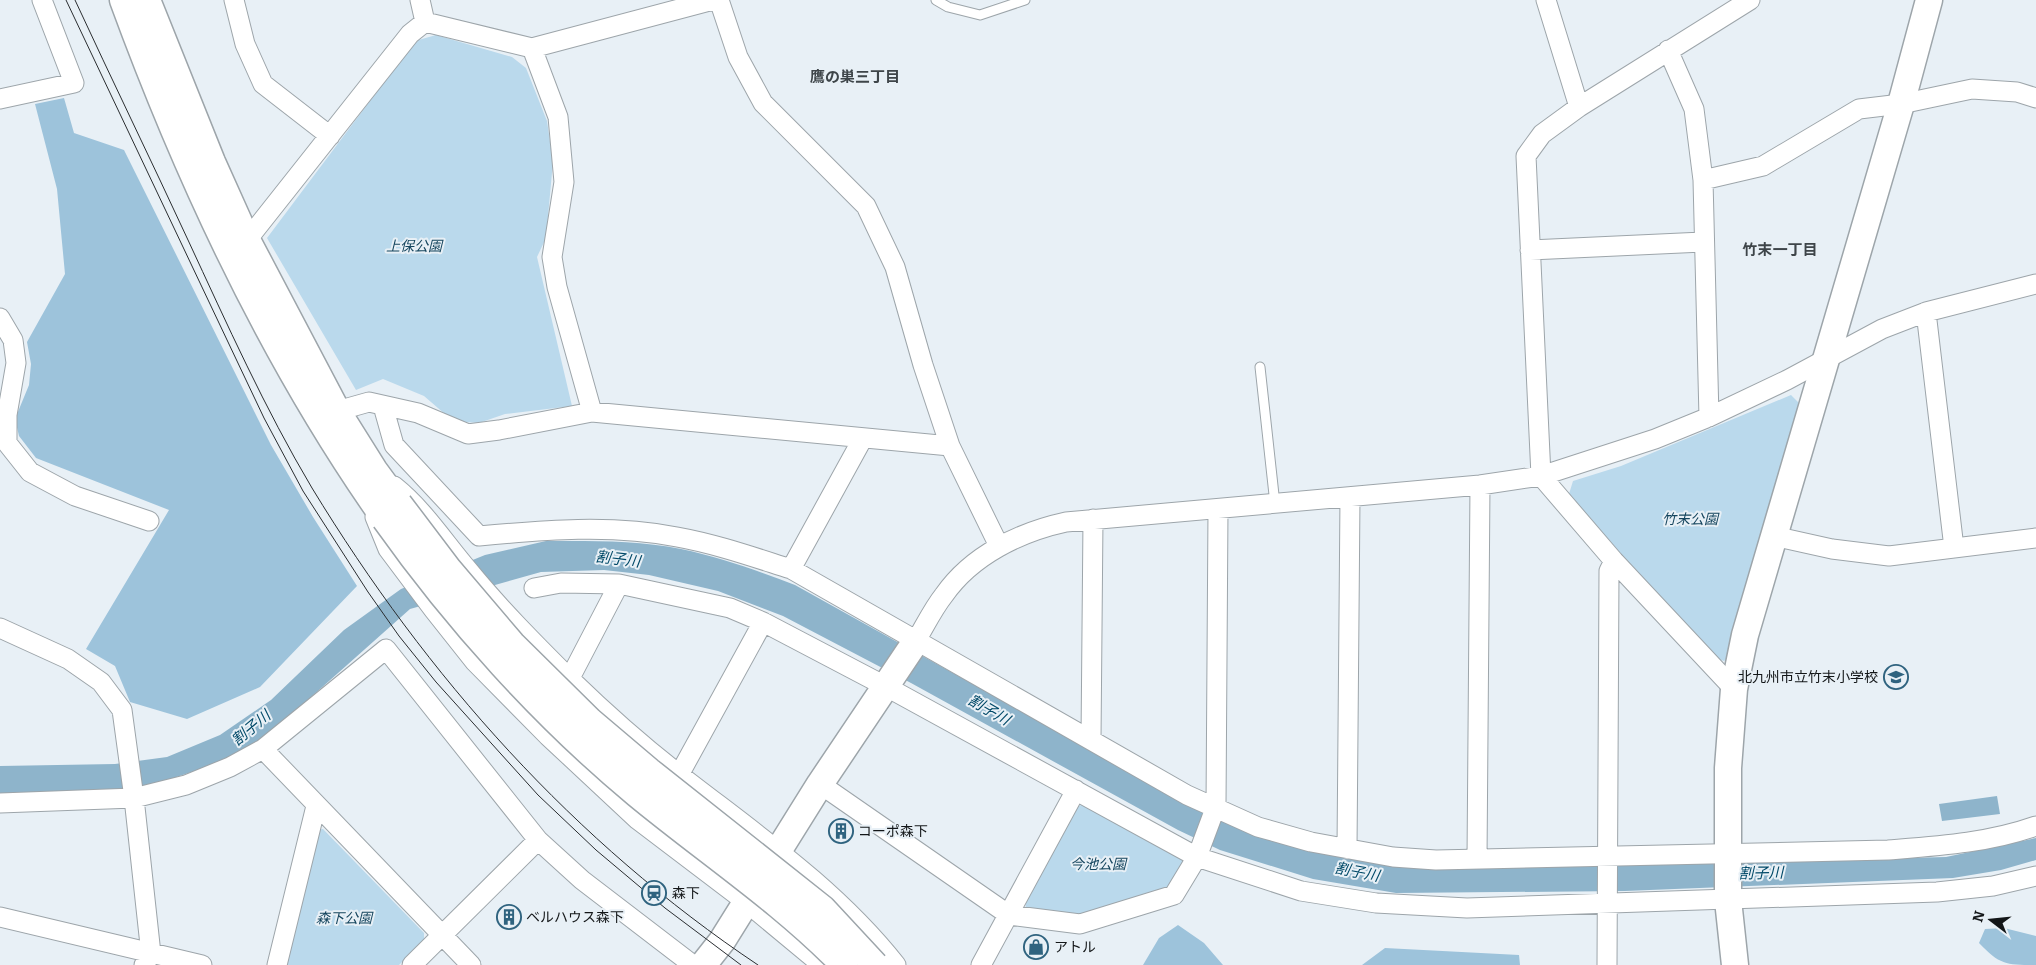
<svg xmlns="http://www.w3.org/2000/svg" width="2036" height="965" viewBox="0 0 2036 965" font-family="Bitter,'Noto Sans JP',serif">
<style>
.green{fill:#bad9ec}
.forest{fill:#9dc3db}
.water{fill:#8eb4cb}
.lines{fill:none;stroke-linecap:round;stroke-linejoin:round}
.lane-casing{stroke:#9da5aa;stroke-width:11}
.street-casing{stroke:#9da5aa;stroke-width:21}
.secondary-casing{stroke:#9da5aa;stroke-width:29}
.lane{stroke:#fff;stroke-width:9}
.street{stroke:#fff;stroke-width:19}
.secondary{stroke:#fff;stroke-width:26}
.tram{stroke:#2a2d30;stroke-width:1}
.secondary-bridge-casing{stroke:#9da5aa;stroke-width:29;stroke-linecap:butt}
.secondary-bridge{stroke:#fff;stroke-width:26}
.labels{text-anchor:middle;stroke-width:4;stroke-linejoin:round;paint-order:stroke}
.park-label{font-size:14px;font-style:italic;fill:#15455e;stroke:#e8f0f6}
.poi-label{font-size:14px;fill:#131618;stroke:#e8f0f6;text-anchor:start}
.neighbourhood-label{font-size:15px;font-weight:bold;fill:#3e4549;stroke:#e8f0f6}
.water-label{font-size:15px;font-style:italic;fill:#004968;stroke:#e8f0f6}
</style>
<rect width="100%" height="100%" fill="#e8f0f6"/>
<!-- green -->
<path class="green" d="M436,35L512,57L526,68L547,121L553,162L546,238L537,257L572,406L505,414L479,423L453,421L424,396L383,379L356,390L267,238L415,41Z
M1791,395L1800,404L1732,654L1724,661L1710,656L1569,494L1573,481L1621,466Z
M1084,804L1181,856L1183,863L1172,886L1089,917L1026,909L1025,900L1076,807Z
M323,829L424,933V940L399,965H285L316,830Z"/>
<!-- forest -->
<path class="forest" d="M64,98L74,133L124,150L271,445L313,517L357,586L260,687L187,719L130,702L115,666L86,649L169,510L36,458L19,436L15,419L29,385L31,364L27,342L65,274L57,189L35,104Z
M1178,925L1204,943L1223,965H1143L1159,938Z
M2004,928L2036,936V965C2006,965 2000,965 1979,943L1985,929Z
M1385,948L1519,955L1520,965H1362Z"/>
<!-- water -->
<path class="water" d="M546,541C591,541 637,540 681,549C720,557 758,571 795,585L1186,803L1272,840L1334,856L1404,867L1760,862L1946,857L2036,838V860L2001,870L1953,878L1625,891L1396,893L1313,879L1220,850L1178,830L911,683L783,616L718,591L649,575L604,570L541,572L410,609L283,722L256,742L221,762L153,785L122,790L0,795V766L115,764L167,757L220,735L271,700L344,630L401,589L485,555Z
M1997,796L2000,814L1942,821L1939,804Z"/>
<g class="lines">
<defs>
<path id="lane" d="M936,0L948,7L980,15L1025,0
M1260,367L1275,504"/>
<path id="street" d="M234,0L245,44L263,84L330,136
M420,0L425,22
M719,0L738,57L763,103L866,206L895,267L923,365L950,446L999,546
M1546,0L1579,107
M425,22L532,48L558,117L564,182L552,257L557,287L592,412
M532,48L713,0
M1668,50L1694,109L1703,180L1709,417
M0,99L74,83L42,0
M1703,180L1763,166L1859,109L1901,104L1972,89L2017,92L2036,98
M247,240L410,34L425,22
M1530,250L1703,242
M1926,312L1954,548
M0,318L13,340L16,363L7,415V443L30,472L75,496L149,521
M383,406L394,445L479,536C544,530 612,524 677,537C716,544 753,557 791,569L1187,795L1258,827L1311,842L1393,857L1436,860L1888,850C1938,846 1988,843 2036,826
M329,420L337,411L369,402L418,413L468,434L499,430L592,412L950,446
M394,486C424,510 444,542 469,571C500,609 535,644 570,679C605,713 642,746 681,776C757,835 836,889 896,965
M375,517L388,549L433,609L475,662L548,736L638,820L746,902L822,965
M1773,536L1832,549L1889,556L2036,538
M791,569L863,438
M534,588L561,583L619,584L730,608L763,622L885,686L1197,857L1301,891L1376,903L1467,908L1937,892L1993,886L2036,876
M0,628L68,659L101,682L122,710L134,798L151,954L144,965
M914,644C924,628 932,610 944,595C972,555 1020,532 1066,522L1480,485L1541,476L1655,439L1709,417L1787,380L1882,329L1926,312L2036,284
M570,678L619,584
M1734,689L1614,561L1541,476L1526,156L1542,134L1579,107L1750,0
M1091,739L1093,519
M263,749L471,965
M679,775L763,622
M820,784L1009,915L1080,924L1174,895L1197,857L1216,806L1218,510
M0,803L134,798L186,785L230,767L263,749L386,649L538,840L582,880L693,965
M1347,849L1350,497
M1477,859L1480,485
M0,917L202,965
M277,965L316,806
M412,965L538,840
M981,965L1076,790
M1607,965L1609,571L1614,561"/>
<path id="secondary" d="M123,0C189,180 274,362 385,519
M147,0L212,162L247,240L337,411L374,470L399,504
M703,965L722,941L820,784L914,644
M1735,965L1728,900V768L1734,689L1745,635L1901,104L1929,0"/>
</defs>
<!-- lane casing -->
<use href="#lane" class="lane-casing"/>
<!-- street casing -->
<use href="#street" class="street-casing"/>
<!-- secondary casing -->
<use href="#secondary" class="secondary-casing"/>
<!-- lane -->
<use href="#lane" class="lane"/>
<!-- street -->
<use href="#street" class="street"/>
<!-- secondary -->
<use href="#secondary" class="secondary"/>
<!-- tram -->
<path class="tram" d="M66,0L264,418L303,491L368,592L399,636L436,682L538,795L596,850L665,908L741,965
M75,0C112,80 151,160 188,240C227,324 265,409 312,488C427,677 574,842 758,965"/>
<defs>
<path id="secondary-bridge" d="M399,504L449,570L512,644L590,721L649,771L823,909L875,965
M385,519C456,619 543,716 637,794C706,851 782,901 844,965"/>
</defs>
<!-- secondary-bridge casing -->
<use href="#secondary-bridge" class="secondary-bridge-casing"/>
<!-- secondary-bridge -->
<use href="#secondary-bridge" class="secondary-bridge"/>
</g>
<!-- icons -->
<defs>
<symbol id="school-ring" viewBox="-11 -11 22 22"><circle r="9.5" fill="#e8f0f6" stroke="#2f637f" stroke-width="1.5"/><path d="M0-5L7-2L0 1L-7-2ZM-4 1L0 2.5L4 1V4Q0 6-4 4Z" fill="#2f637f"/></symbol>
<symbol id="building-ring" viewBox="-11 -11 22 22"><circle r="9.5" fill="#e8f0f6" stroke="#2f637f" stroke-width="1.5"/><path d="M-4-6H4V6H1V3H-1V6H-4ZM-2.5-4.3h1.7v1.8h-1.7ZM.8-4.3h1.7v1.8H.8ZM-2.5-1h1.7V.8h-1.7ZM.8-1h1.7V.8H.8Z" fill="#2f637f"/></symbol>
<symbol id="station-ring" viewBox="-11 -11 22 22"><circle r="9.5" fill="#e8f0f6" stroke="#2f637f" stroke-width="1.5"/><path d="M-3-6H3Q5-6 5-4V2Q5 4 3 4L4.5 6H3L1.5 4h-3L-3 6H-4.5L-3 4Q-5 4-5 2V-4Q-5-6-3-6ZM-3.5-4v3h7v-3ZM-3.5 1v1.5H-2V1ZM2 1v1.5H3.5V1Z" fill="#2f637f"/></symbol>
<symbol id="shop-ring" viewBox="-11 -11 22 22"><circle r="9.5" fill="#e8f0f6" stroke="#2f637f" stroke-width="1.5"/><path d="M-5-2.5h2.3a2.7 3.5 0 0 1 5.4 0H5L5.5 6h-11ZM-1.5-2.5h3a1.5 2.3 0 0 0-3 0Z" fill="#2f637f"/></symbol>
</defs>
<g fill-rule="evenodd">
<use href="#school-ring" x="1882" y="663" width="28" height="28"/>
<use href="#building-ring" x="827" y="817" width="28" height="28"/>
<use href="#station-ring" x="640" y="879" width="28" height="28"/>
<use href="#building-ring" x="495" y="903" width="28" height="28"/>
<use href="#shop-ring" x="1022" y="933" width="28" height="28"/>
</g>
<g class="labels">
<!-- park labels -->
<g class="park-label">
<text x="414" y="251">上保公園</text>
<text x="1690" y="524">竹末公園</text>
<text x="1098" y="869">今池公園</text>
<text x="344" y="923">森下公園</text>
</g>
<!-- poi labels -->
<g class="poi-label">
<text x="1878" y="682" text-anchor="end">北九州市立竹末小学校</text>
<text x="858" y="836">コーポ森下</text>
<text x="672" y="898">森下</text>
<text x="526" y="922">ベルハウス森下</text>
<text x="1054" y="952">アトル</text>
</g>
<!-- neighbourhood labels -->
<g class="neighbourhood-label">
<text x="855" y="82">鷹の巣三丁目</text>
<text x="1780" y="255">竹末一丁目</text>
</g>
<!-- water labels -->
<g class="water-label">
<text transform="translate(618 559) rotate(7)" y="5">割子川</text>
<text transform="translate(989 710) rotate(30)" y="5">割子川</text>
<text transform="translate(251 728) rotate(-40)" y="5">割子川</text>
<text transform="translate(1357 872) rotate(11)" y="5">割子川</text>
<text transform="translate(1761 873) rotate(-1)" y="5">割子川</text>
</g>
</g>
<!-- north arrow -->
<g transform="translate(1991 920) rotate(286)" stroke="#e8f0f6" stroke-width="4" paint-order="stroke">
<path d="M0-4L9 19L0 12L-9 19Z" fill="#131618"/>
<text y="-8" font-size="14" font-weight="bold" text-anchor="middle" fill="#131618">N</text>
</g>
</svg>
